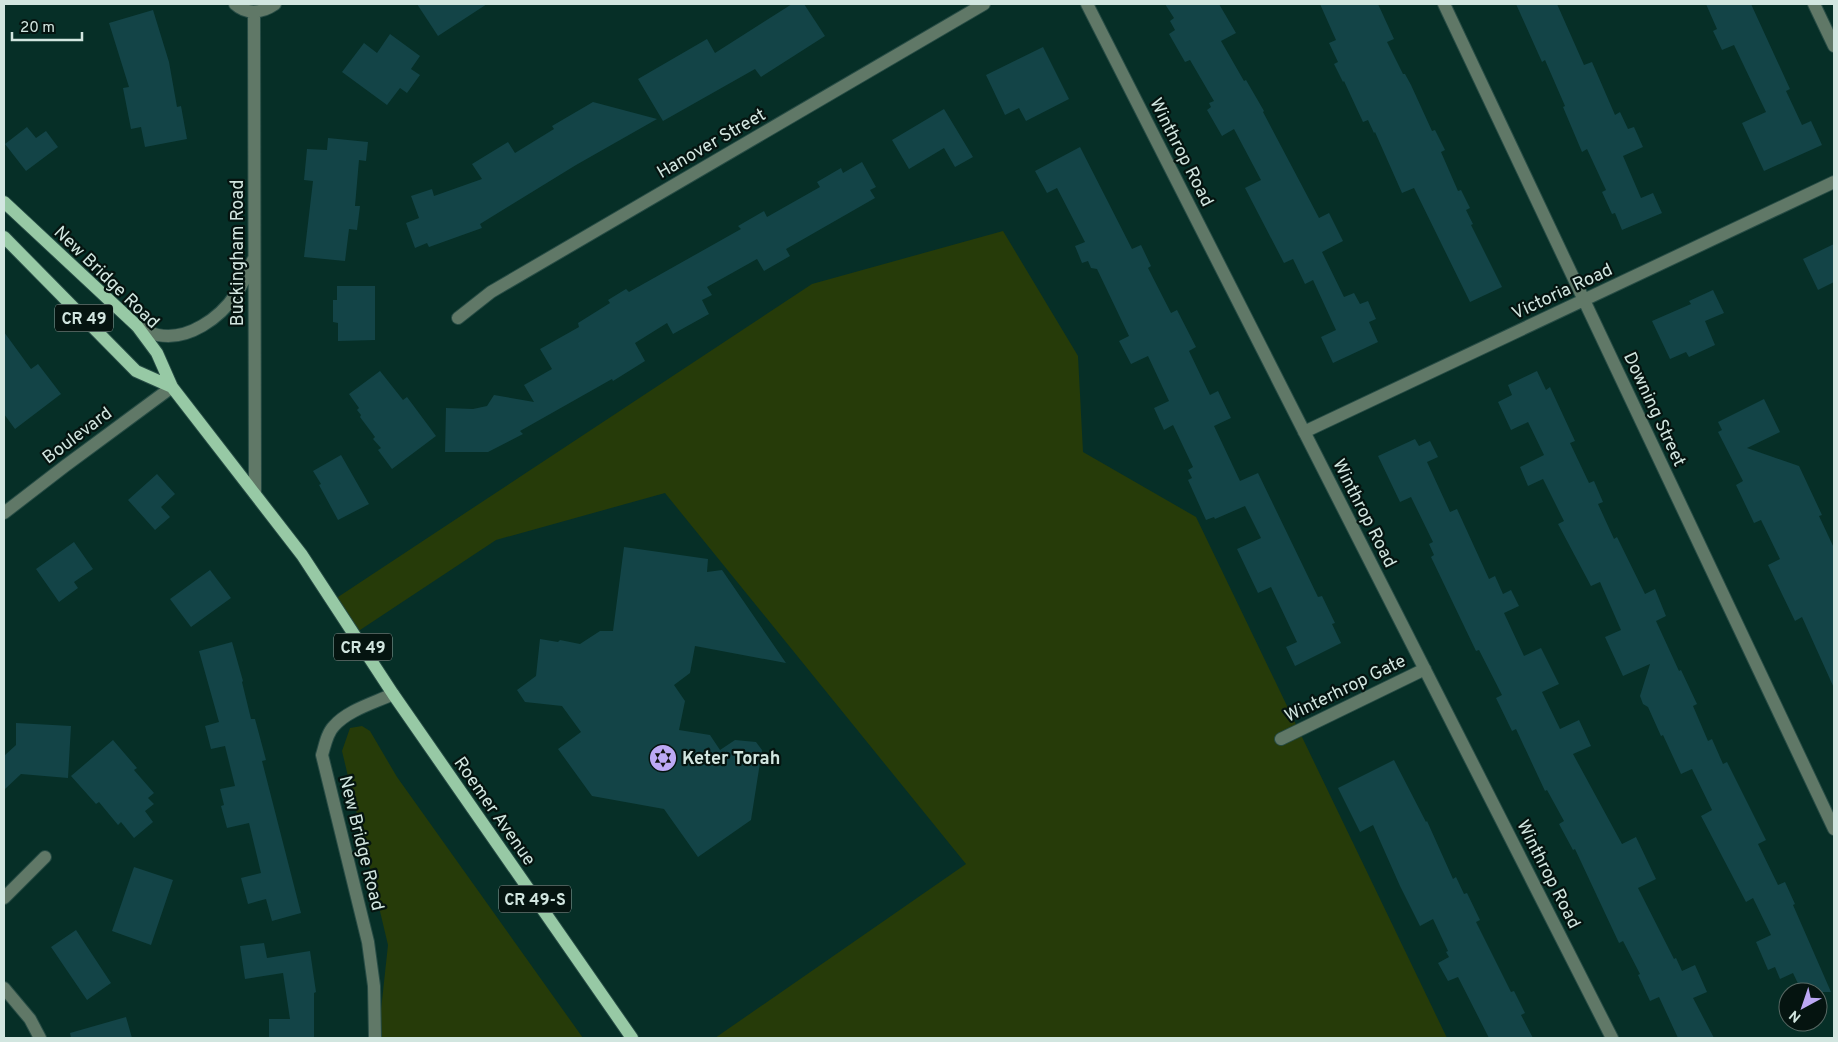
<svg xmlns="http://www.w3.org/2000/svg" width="1838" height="1042" viewBox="0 0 1838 1042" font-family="Overpass,sans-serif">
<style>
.green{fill:#263b09}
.building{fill:#134447}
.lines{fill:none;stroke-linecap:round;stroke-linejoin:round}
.minor-casing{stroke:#274c45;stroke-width:14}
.major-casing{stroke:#274c45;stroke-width:14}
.minor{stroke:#607867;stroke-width:12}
.major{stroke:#97c9a5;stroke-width:12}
.labels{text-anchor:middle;stroke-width:4.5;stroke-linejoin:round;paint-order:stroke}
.shield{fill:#051410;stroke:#94a7a2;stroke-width:1}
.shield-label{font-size:16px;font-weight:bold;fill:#d2e6e0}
.street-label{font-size:18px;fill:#d2e6e0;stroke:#051410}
.poi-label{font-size:18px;font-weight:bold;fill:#d2e6e0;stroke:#051410;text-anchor:start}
</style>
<rect width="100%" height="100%" fill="#062f27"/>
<!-- green -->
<path class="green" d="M1003,231L1078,356L1083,452L1196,517L1447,1038H715L966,864L665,493L496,540L354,634L332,601L812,284Z
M362,726L370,731L397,777L583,1038H378L388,945L342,751L350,728Z"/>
<!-- building -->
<path class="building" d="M417,4H487L438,36Z
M792,4H804L825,36L761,77L755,69L663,121L638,79L707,39L715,53Z
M1165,4H1219L1236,33L1221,41L1244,81L1246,80L1264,111L1263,112L1319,218L1329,213L1343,241L1322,252L1344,297L1354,293L1360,304L1368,301L1376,319L1369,322L1378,342L1333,363L1321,337L1336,330L1313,280L1305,284L1293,259L1284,263L1245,188L1261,180L1234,129L1222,136L1207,110L1211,107L1209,103L1214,101L1190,60L1185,62L1169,34L1175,30L1170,21L1174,18Z
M1320,4H1378L1394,39L1387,42L1403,74H1405L1411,85L1432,131L1435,130L1445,150L1441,152L1458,191L1461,190L1470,208L1466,210L1473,224L1471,225L1502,287L1470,302L1414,188L1402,193L1375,132L1374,133L1368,120L1363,122L1344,81L1343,82L1334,64L1338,62L1329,43L1336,40Z
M1516,4H1557L1584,65L1592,62L1615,115L1620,112L1628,129L1634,127L1643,147L1623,156L1641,198L1653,193L1662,213L1622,230L1615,213L1612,214L1602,192L1606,190L1587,149L1582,152L1563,107L1565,106L1545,60L1542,62Z
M1706,4H1751L1790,89L1786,91L1802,125L1811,121L1822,145L1764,171L1742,123L1766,112L1734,45L1722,50L1713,31L1717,29Z
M153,10L169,62L177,107L181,106L187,139L145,147L141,127L131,129L123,88L129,87L109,23Z
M390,34L420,56L411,69L420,75L407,93L400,88L387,105L342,72L364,43L377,53Z
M1043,47L1069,99L1026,121L1019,108L1005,115L986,75Z
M593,102L657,119L576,165L480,224L482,228L429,247L427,243L415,248L406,223L419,218L411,196L432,189L434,196L482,179L472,164L508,142L515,153L554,129L552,126Z
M944,109L973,157L955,167L944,148L909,169L892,140Z
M27,127L36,138L46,131L58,147L26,171L5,144Z
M328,138L368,142L366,161L359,160L355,206H360L357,230L349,229L345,261L304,257L313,181L304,180L307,149L327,150Z
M1080,147L1132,249L1141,245L1151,266L1148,268L1171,313L1177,310L1196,347L1189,351L1210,395L1218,391L1231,418L1214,426L1240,481L1258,473L1318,597L1322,596L1335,623L1332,624L1341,643L1295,666L1286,647L1297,642L1271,587L1258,593L1237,549L1261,538L1245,506L1215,519L1214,517L1206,520L1188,480L1192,478L1188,470L1193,467L1173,425L1164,430L1154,408L1169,401L1148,356L1131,364L1119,341L1129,336L1097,269L1091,268L1088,261L1082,263L1075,246L1085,242L1057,188L1047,193L1035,171Z
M862,162L876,187L870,190L875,198L786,249L790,256L764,271L757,259L707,287L712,295L702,300L709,314L673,334L667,323L635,343L645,361L613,381L612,379L520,431L523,434L488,452H445L446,408L473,409L487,406L494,395L534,402L524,385L552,369L540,349L579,327L578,323L610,303L608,300L626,289L629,292L741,229L738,226L764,211L767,217L820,187L817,182L841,168L843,173Z
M1834,244V282L1818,290L1803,259Z
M337,286H375V340L338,341V323L333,322V300H337Z
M1713,290L1724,313L1705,321L1715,345L1689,357L1686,352L1670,359L1652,321L1691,304L1689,301Z
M4,332L31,369L38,364L61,394L15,429L4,414Z
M380,371L403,400L407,397L436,436L392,469L378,450L381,448L373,439L375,437L360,417L361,415L357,410L359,408L349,394Z
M1537,371L1546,390L1550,387L1575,441L1570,443L1589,483L1594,481L1603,502L1598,504L1614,539L1617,537L1645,594L1655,589L1666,616L1656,621L1679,671L1681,670L1697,704L1693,706L1708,741L1712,739L1723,764L1727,762L1766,840L1758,844L1778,885L1785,882L1795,904L1793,905L1831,992H1802L1793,973L1780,979L1775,967L1768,970L1756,942L1771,935L1753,898L1746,902L1701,816L1712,810L1692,769L1681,774L1663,735L1661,736L1648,707L1643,704L1640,696L1650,664L1623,676L1605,637L1621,630L1600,582L1591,586L1558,524L1564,521L1543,479L1528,486L1520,467L1544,455L1528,422L1511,430L1498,402L1512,395L1508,385Z
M1764,399L1780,432L1747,448L1799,466L1822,515L1819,516L1834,548V688L1802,617L1795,621L1768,565L1780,559L1761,520L1754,523L1736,485L1743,481L1718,432L1722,430L1718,422Z
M1415,439L1419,446L1430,441L1438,457L1427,462L1450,512L1457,509L1489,579L1495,576L1503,594L1511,590L1519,606L1504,613L1524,656L1541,648L1559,684L1542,692L1560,729L1579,720L1591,746L1573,754L1622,844L1636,837L1656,879L1638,888L1674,959L1676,958L1682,971L1695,965L1707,992L1693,998L1714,1038H1678L1659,997L1650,1001L1638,975L1640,974L1623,941L1619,943L1575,849L1573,850L1559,824L1564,821L1547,790L1545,791L1516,729L1512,731L1496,698L1502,695L1479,650L1476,651L1431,557L1434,555L1429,544L1433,542L1411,497L1400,502L1378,456Z
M341,455L369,504L338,520L319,485L321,484L313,471Z
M157,474L175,494L161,507L170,517L155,530L128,500Z
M74,542L93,569L74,582L78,588L59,602L36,569Z
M624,547L708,559L707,572L722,570L786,663L695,646L690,673L674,685L685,701L679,730L710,735L720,750L735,740L756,742L762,750L751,820L698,857L664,809L592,796L558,749L581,732L562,706L525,702L517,690L536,676L540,639L558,642L560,640L580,644L600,631H613Z
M210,570L231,598L191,627L170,599Z
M232,642L243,681L242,682L251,719H255L266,760L262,761L301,913L272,921L266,899L248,904L241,878L261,873L249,823L227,828L221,806L224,805L220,789L235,786L225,746L211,749L205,726L219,722L199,651Z
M16,723L71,726L68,778L21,774L4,790V756L16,745Z
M113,740L137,768L134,770L154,793L148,798L154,804L145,811L153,822L134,838L121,822L118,825L99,802L96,804L71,776Z
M1394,760L1426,822L1427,821L1453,879L1456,877L1464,894L1467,893L1480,920L1476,922L1511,992L1514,991L1525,1013L1521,1015L1533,1038H1489L1458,977L1448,981L1438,963L1449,957L1446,952L1448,951L1433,919L1420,926L1400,886L1373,825L1360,832L1338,788Z
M134,867L173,880L151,945L112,931Z
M76,930L111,983L87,1000L51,947Z
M264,943L267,958L310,951L316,992L314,993V1038H269V1019H290L283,973L245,979L240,946Z
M126,1017L132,1038H71L70,1033Z"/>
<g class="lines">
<defs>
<path id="minor" d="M235,4C247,15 262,13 275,4
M1087,4L1612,1038
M1444,4L1834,829
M1814,4L1834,46
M254,12L255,494
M458,318L491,292L984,4
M137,326C143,329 151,334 158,335C188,341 220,318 236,294C243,284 248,271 253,260
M1304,432L1834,182
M4,513L65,466L172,387
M1281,739L1425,669
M4,898L45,857
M4,988L30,1019L40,1038
M375,1038L374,986L368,942L322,755C325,745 327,733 334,726C348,710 374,703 393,694"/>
<path id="major" d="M4,202L137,326L157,353L172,387L302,555L393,694L632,1038
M4,237L136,371L172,387"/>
</defs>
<!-- minor casing -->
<use href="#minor" class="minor-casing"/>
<!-- major casing -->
<use href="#major" class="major-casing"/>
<!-- minor -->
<use href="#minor" class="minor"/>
<!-- major -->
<use href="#major" class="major"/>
</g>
<!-- icons -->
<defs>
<symbol id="synagogue-disc" viewBox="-11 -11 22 22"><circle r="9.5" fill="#bda9f5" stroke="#051410"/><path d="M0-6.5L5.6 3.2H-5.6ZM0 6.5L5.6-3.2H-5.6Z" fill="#111"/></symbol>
</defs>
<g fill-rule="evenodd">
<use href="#synagogue-disc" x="647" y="742" width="32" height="32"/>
</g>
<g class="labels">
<!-- shield labels -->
<g class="shield">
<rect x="55" y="304.5" width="58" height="27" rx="4"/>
<rect x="334" y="633.5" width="58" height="27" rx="4"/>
<rect x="499" y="885.5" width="72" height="27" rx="4"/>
</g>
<g class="shield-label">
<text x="84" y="324">CR 49</text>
<text x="363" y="653">CR 49</text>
<text x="535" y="905">CR 49-S</text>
</g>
<!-- street labels -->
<g class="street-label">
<text transform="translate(711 143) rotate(-30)" y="6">Hanover Street</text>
<text transform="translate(1182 152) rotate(63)" y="6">Winthrop Road</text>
<text transform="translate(237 253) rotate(-90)" y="6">Buckingham Road</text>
<text transform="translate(107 277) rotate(44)" y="6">New Bridge Road</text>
<text transform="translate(1562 291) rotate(-25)" y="6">Victoria Road</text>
<text transform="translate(1655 409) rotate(65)" y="6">Downing Street</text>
<text transform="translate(77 435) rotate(-37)" y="6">Boulevard</text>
<text transform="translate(1365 513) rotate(63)" y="6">Winthrop Road</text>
<text transform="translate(1345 688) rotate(-26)" y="6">Winterhrop Gate</text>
<text transform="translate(495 811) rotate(55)" y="6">Roemer Avenue</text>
<text transform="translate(362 843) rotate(76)" y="6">New Bridge Road</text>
<text transform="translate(1549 874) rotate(63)" y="6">Winthrop Road</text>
</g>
<!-- poi labels -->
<g class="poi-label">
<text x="682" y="764">Keter Torah</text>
</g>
</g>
<!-- border -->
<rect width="1838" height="1042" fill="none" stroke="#d2e6e0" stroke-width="10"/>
<!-- north arrow -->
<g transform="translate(1803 1007) rotate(220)"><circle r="24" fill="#051410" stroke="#576863"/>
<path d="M0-4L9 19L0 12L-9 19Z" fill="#bda9f5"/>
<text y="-8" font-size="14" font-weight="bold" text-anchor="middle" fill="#d2e6e0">N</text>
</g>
<!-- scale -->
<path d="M12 32v8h70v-8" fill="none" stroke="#d2e6e0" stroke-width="2.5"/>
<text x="20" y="32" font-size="15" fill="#d2e6e0" stroke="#051410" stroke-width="4" paint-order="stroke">20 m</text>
</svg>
